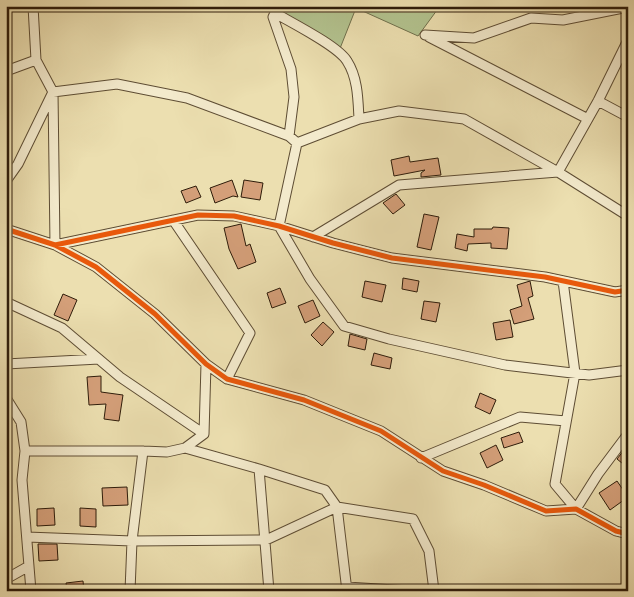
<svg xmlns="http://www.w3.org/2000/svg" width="634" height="597" viewBox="0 0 634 597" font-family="'IM FELL Great Primer',serif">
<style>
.green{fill:#b3c38f;stroke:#70704c}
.building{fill:#d49f79;stroke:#2e1c0a}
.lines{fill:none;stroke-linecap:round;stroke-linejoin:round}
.street-casing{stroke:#5e4d34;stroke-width:11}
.street{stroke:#f3eacc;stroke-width:9}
.cycleway-casing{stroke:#f3eacc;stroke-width:8}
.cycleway{stroke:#e8590c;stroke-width:5}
</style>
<rect width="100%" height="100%" fill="#ecdfb0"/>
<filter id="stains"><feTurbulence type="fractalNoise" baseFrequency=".004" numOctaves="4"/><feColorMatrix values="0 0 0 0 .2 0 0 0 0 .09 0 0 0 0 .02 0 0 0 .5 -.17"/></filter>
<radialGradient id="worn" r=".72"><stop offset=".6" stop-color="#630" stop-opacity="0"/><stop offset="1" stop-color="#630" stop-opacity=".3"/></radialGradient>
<!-- green -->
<path class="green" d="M270,6H440L418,36L356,8L337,56Z"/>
<!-- building -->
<path class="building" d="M409,156L410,162L438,158L441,175L421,177V173L425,170L394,176L391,160Z
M232,180L238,197L233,196L215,203L210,188Z
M244,180L263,183L260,200L241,197Z
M196,186L201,197L186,203L181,191Z
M396,194L405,205L393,214L383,203Z
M424,214L439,217L431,250L417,247Z
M241,224L246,246L250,244L256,262L238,269L229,249L224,228Z
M493,227L509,228L507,249L491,248V243L468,244L467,251L455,248L457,234L474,237V229H492Z
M403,278L419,281L417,292L402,289Z
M365,281L386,285L382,302L362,297Z
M530,281L533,296L528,298L534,319L514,324L510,310L522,306L517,285Z
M280,288L286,303L272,308L267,293Z
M63,294L77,300L68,321L54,315Z
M313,300L320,316L305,323L298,306Z
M424,301L440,303L436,322L421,319Z
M510,320L513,337L496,340L493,323Z
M323,322L334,332L322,346L311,335Z
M350,334L367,339L365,350L348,346Z
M374,353L392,358L390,369L371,365Z
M101,376V392L123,395L119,421L104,419L106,404L89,405L87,377Z
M480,393L496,400L490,414L475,407Z
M519,432L523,442L504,448L501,438Z
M496,445L503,460L487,468L480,453Z
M628,445V468L617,459Z
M617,481L628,497L610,510L599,493Z
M127,487L128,505L103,506L102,488Z
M54,508L55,525L37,526V509Z
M80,508L96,509V527L80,526Z
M38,544H57L58,560L39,561Z
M83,581L84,591H67L66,583Z"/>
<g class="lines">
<defs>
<path id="street" d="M425,35L474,38L531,18L563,20L628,7
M429,37L588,119
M6,71L36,60
M598,101L628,117
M289,136L294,97L291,69L273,17L275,13C292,23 338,46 347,61C358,78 358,100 359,119
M297,143L279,226L310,279L344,326L389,339L505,365L589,375L628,370
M297,143L359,119L399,111L464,119L558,172L628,216
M558,172L598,101L628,40
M6,181L18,164L53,92L36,60L33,6
M173,220L250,333L227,379
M6,229L55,245L96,267L155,314L206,364L227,379L304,400L381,431L443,471L484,485L546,511L576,509L616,531L628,534
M313,237L399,185L558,172
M55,245L198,215L234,216L279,226L333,243L392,258L545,277L615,292L628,290
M55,245L53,92L117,84L187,98L289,136L297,143
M563,281L575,373L555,484L576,509L598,474L628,434
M6,302L62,328L120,377L204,434
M6,364L99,359
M6,398L21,422L25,451L22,480L31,591
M185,448L259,469L325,490L337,507L413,519L429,551L434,591
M25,451H143L167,452L185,448L204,434L206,364
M421,458L520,417L566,421
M259,469L269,591
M27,537L132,541L143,451
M6,579L29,566
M347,587L410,591
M130,591L132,541L266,540L337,507L347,591"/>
</defs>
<!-- street casing -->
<use href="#street" class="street-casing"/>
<!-- street -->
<use href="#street" class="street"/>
<defs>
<path id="cycleway" d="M6,229L55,245L96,267L155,314L206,364L227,379L304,400L381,431L443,471L484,485L546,511L576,509L616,531L628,534
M55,245L198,215L234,216L279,226L333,243L392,258L545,277L615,292L628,290"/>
</defs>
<!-- cycleway casing -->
<use href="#cycleway" class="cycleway-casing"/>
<!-- cycleway -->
<use href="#cycleway" class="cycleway"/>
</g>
<!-- margin -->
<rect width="634" height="597" fill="none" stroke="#ecdfb0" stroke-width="25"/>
<rect x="8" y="8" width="619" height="582" fill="none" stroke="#2e1c0a" stroke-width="2.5"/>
<rect x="12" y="12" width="609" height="572" fill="none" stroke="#2e1c0a"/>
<rect width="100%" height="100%" filter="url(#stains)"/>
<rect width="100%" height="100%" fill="url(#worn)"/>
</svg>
